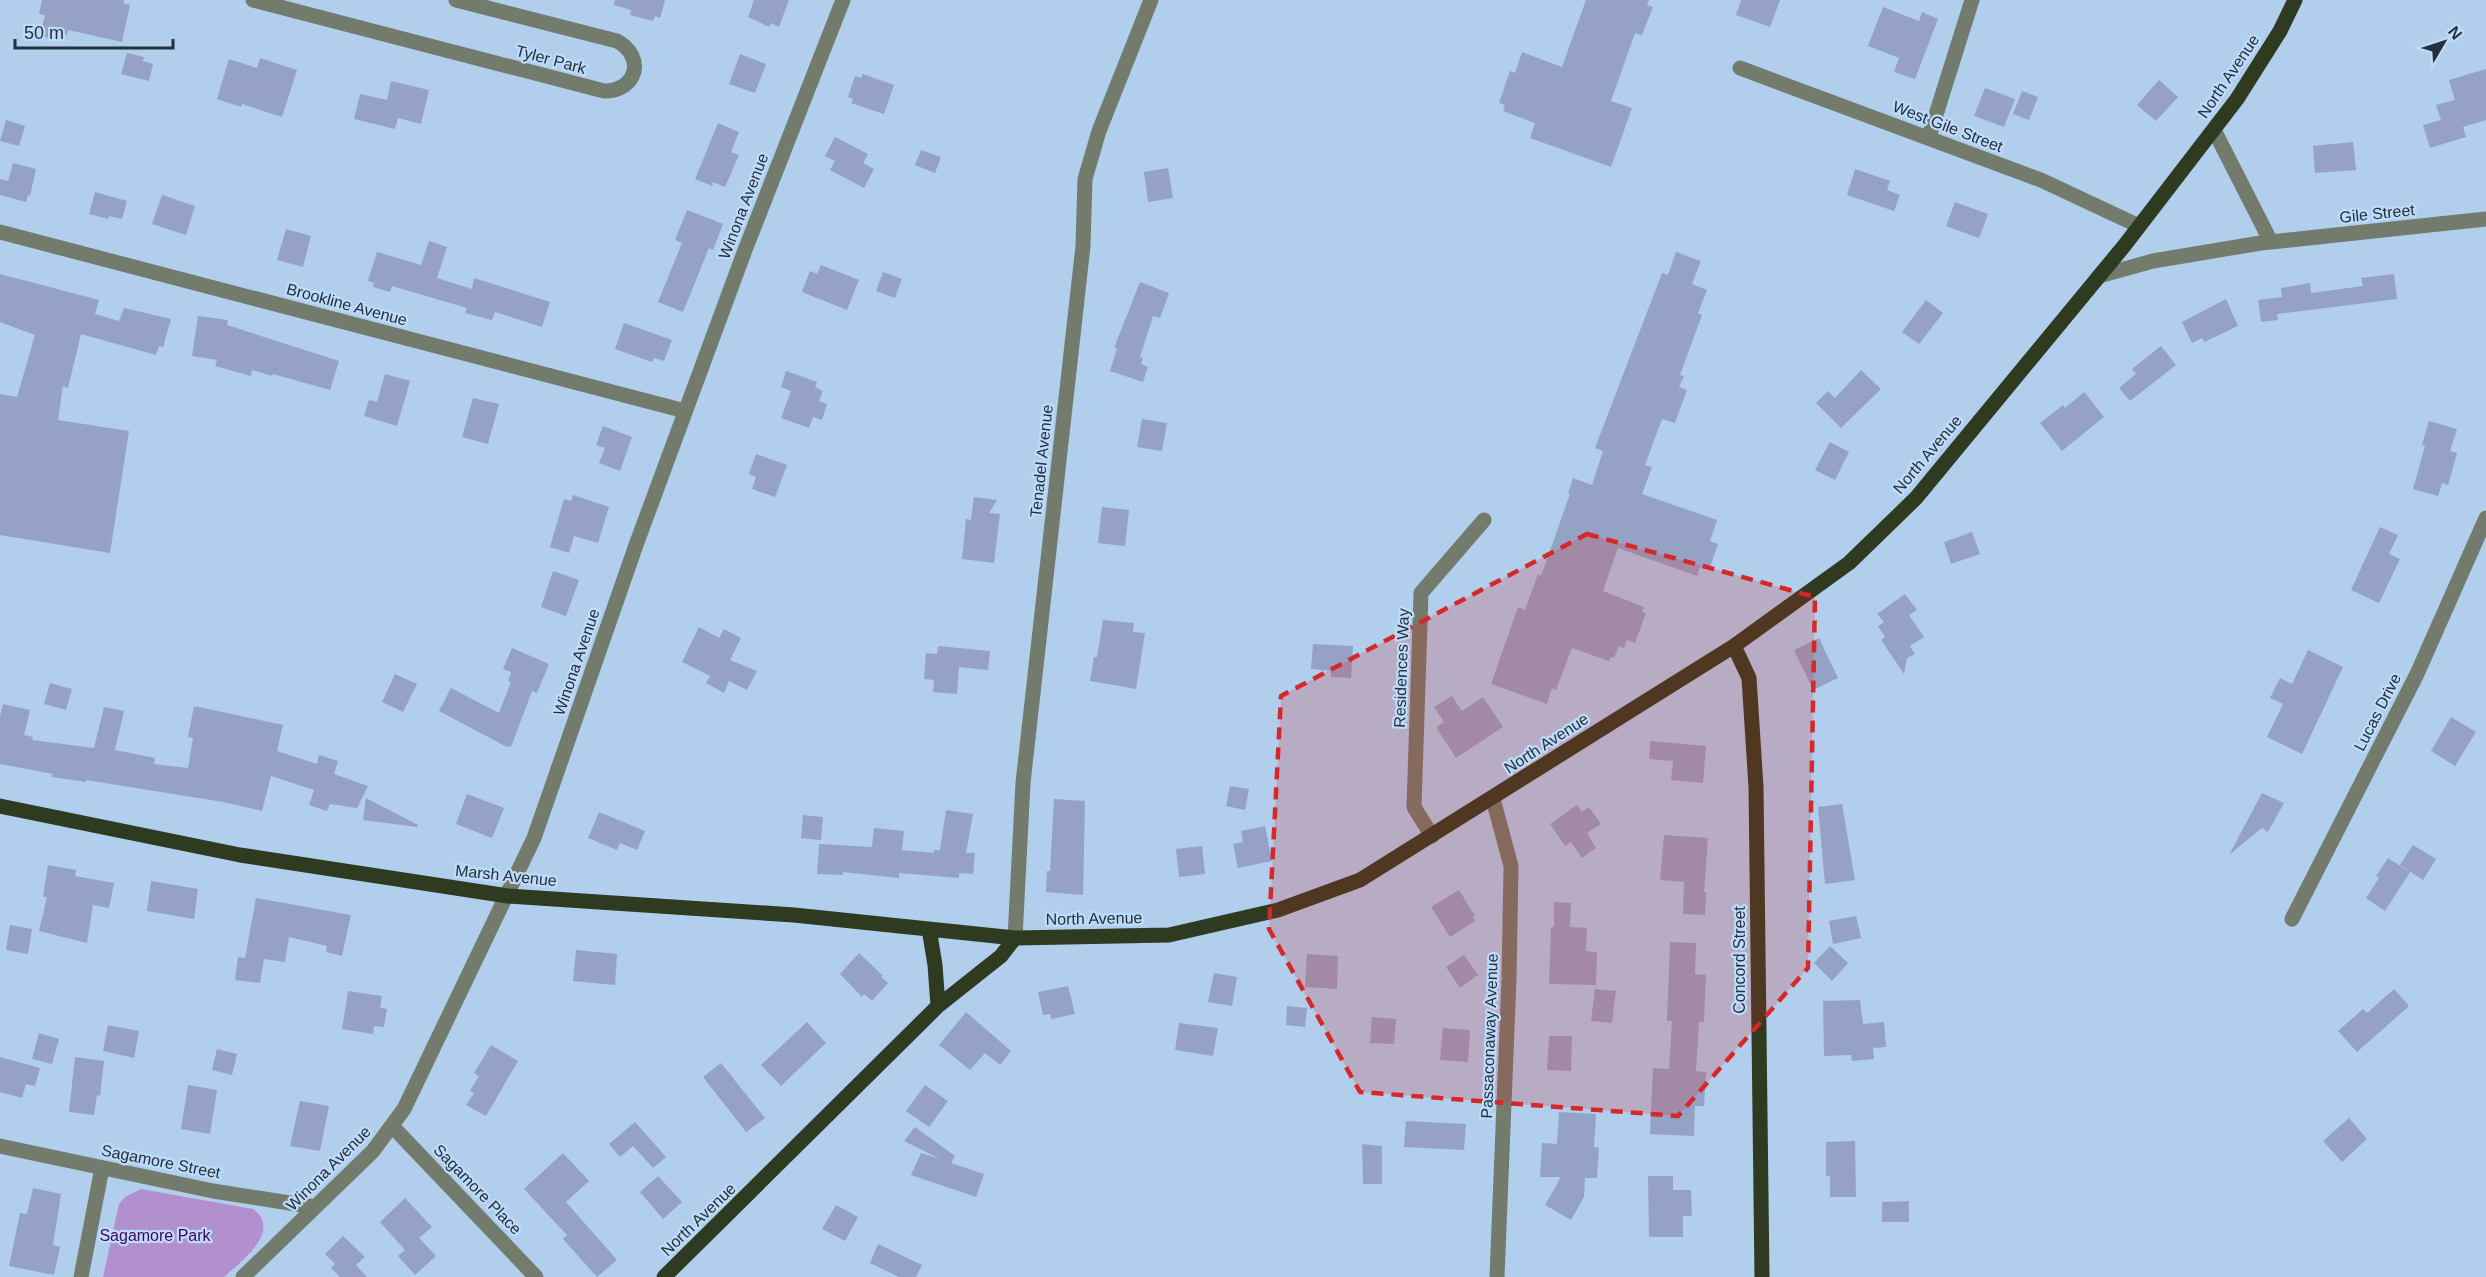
<svg xmlns="http://www.w3.org/2000/svg" width="2486" height="1277" viewBox="0 0 2486 1277" font-family="Arial,sans-serif">
<style>
.green{fill:#b28fcd}
.building{fill:#95a2c5}
.lines{fill:none;stroke-linecap:round;stroke-linejoin:round}
.minor{stroke:#737b6c;stroke-width:15}
.major{stroke:#2e3b21;stroke-width:15}
.marked{fill:#d62828;fill-opacity:0.2;stroke:#d62828;stroke-width:4.5;stroke-dasharray:12 8;stroke-linejoin:round}
.labels{text-anchor:middle;stroke-width:4.5;stroke-linejoin:round;paint-order:stroke}
.street-label{font-size:16px;fill:#24303c;stroke:#bedbfa}
.park-label{font-size:16px;fill:#40075d;stroke:#bedbfa}
</style>
<rect width="100%" height="100%" fill="#b1ceed"/>
<!-- green -->
<path class="green" d="M141,1189L253,1209C283,1231 241,1261 224,1277H103L119,1204L125,1197Z"/>
<!-- building -->
<path class="building" d="M42,0H124L123,3L130,5L122,42L68,30L67,35L62,34L61,40L40,36L45,15L39,14Z
M615,0H665L660,18L655,16L653,21L630,15L631,10L614,5Z
M754,0H789L779,27L771,23L769,27L748,17Z
M1586,0H1649L1647,5L1653,7L1642,35L1635,33L1611,101L1632,108L1611,167L1530,138L1535,123L1503,111L1505,105L1499,103L1510,71L1515,73L1522,52L1562,67Z
M1741,0H1780L1770,27L1736,15Z
M1883,7L1919,21L1922,12L1938,19L1915,79L1894,72L1899,58L1868,46Z
M127,53L144,57L143,61L153,64L149,81L121,74Z
M740,54L766,64L755,93L729,84Z
M260,58L297,70L282,117L242,104L241,107L217,99L229,59L257,68Z
M2486,69V120L2463,127L2466,137L2430,148L2423,125L2441,120L2436,105L2455,100L2449,80Z
M863,74L894,85L884,114L851,103L853,99L848,97L855,76L861,78Z
M2159,80L2178,97L2156,121L2137,105Z
M391,81L429,90L421,124L398,118L395,129L354,119L360,94L387,100Z
M1985,88L2015,99L2004,127L1974,116Z
M2022,91L2038,97L2029,120L2013,114Z
M6,120L25,126L19,146L0,141Z
M718,123L739,132L731,152L739,155L725,187L713,182L712,186L695,179Z
M835,137L868,154L863,163L874,169L864,188L830,170L835,161L825,156Z
M2353,142L2356,170L2315,173L2313,146Z
M921,150L941,157L935,173L915,165Z
M13,163L36,169L30,196L28,195L26,202L0,195V179L8,181Z
M1168,168L1173,198L1148,202L1144,172Z
M1855,169L1890,181L1887,190L1900,195L1894,211L1847,195Z
M95,192L127,201L122,219L109,216L108,219L89,214Z
M162,195L195,206L186,235L152,224Z
M1955,202L1988,214L1979,238L1946,226Z
M687,210L723,224L713,250L709,248L683,312L658,302L682,243L675,240Z
M286,229L311,236L303,267L277,260Z
M429,241L447,247L437,278L472,289L474,278L550,302L542,327L495,312L492,320L465,313L467,308L392,286L390,292L373,287L374,283L368,281L377,252L421,265Z
M1676,252L1701,261L1692,284L1707,290L1698,313L1702,315L1680,375L1684,376L1679,387L1687,390L1675,423L1662,419L1645,465L1652,467L1642,494L1717,520L1710,541L1718,544L1709,570L1700,567L1697,576L1618,548L1603,591L1644,607L1642,612L1646,613L1635,643L1627,640L1624,648L1619,646L1614,658L1611,657L1609,661L1572,648L1556,690L1552,688L1547,704L1491,684L1518,607L1525,610L1538,574L1541,576L1570,494L1568,493L1573,478L1592,485L1603,451L1595,448L1662,273L1668,275Z
M821,265L859,280L847,310L802,292L810,271L817,274Z
M883,272L902,279L895,298L876,291Z
M0,274L99,300L95,314L119,321L124,308L171,319L163,347L159,346L156,355L81,334L68,388L63,386L58,420L129,431L110,553L0,535V394L17,397L35,335L0,322Z
M2394,274L2397,299L2277,314L2278,320L2261,322L2258,300L2282,297L2281,288L2310,283L2311,293L2363,286L2361,278Z
M1140,282L1169,293L1160,318L1153,316L1140,357L1143,358L1141,364L1148,367L1143,382L1110,371L1117,348H1114Z
M2226,299L2238,326L2204,342L2202,338L2192,343L2182,322Z
M1926,300L1943,313L1919,344L1902,332Z
M198,316L228,320L227,325L339,361L330,390L273,374L272,376L252,370L251,376L215,366L217,360L192,356Z
M624,323L672,340L664,361L654,358L652,362L615,349Z
M2161,346L2176,365L2130,401L2119,388L2136,374L2132,369Z
M1861,370L1881,389L1841,428L1816,403L1828,391L1835,398Z
M786,371L817,382L815,387L823,391L819,401L827,404L822,420L813,417L809,428L781,418L791,391L781,387Z
M385,374L410,381L397,426L364,416L369,400L377,402Z
M2084,392L2104,417L2062,451L2040,423L2063,405L2065,408Z
M473,398L499,404L488,444L462,437Z
M1142,419L1167,423L1162,451L1137,447Z
M2429,421L2457,429L2450,451L2457,453L2448,485L2442,483L2438,496L2413,489L2425,446L2422,445Z
M603,426L632,437L620,471L599,463L605,448L596,445Z
M1830,442L1849,452L1835,480L1815,470Z
M756,454L787,465L775,497L752,489L756,477L749,474Z
M573,495L609,507L598,543L574,536L569,553L550,547L564,499L571,501Z
M974,497L997,500L989,513L1000,514L994,563L962,559L966,519L971,520Z
M1102,507L1129,510L1125,546L1098,543Z
M2380,527L2398,535L2389,554L2400,559L2379,603L2351,590Z
M1972,532L1980,554L1951,564L1944,542Z
M553,571L579,580L566,616L541,607Z
M1905,594L1917,610L1909,615L1924,637L1910,646L1915,654L1907,658L1904,674L1881,640L1885,637L1878,626L1884,622L1877,614Z
M1103,620L1134,623L1133,632L1145,633L1136,689L1090,681L1094,657H1097Z
M699,627L719,638L724,629L741,638L730,660L757,671L747,690L729,681L724,693L706,683L710,676L682,662Z
M1819,638L1838,678L1813,690L1794,650Z
M1313,644L1353,646L1351,678L1331,677V671L1311,669Z
M938,646L990,651L988,670L959,667L957,694L933,692L934,680L924,679L926,653L937,654Z
M512,648L549,664L537,693L532,691L511,747L505,746L439,711L451,688L499,713L511,682L508,681L511,672L503,669Z
M2308,650L2343,667L2302,754L2267,737L2283,704L2270,698L2280,678L2292,684Z
M395,674L417,684L403,712L382,702Z
M50,683L72,689L66,710L44,704Z
M1452,696L1462,711L1483,697L1503,727L1456,758L1436,727L1444,722L1434,707Z
M3,704L30,710L24,735L33,737L32,740L94,748L104,707L124,711L115,750L155,758L154,764L188,768L193,738L188,737L194,706L283,725L277,751L317,764L319,755L338,761L334,774L368,786L357,808L330,804L327,811L309,805L314,790L271,776L262,811L223,802L86,780V782L52,777L53,774L0,764V716Z
M2451,717L2476,732L2455,766L2431,751Z
M1650,741L1706,746L1703,783L1671,780L1673,761L1649,759Z
M1230,786L1249,789L1245,810L1226,806Z
M2262,793L2284,803L2268,832L2262,828L2229,855Z
M467,794L504,808L492,838L456,824Z
M366,798L418,825L417,827L363,820Z
M1054,799L1085,801L1083,895L1046,892L1047,871H1050Z
M1842,804L1855,880L1825,884L1818,807Z
M1577,805L1582,812L1589,807L1601,824L1587,833L1596,848L1582,858L1571,842L1565,846L1550,824Z
M946,810L973,814L966,853H975L973,874L959,873V878L899,873V878L843,872V875L817,874L819,844L872,847L874,828L904,831L902,850L934,853V850H940Z
M599,812L645,831L637,850L620,843L617,850L588,838Z
M803,815L823,817L821,840L801,838Z
M1265,826L1272,861L1238,868L1233,844L1243,842L1241,831Z
M1664,835L1708,838L1704,892H1706L1705,915L1683,914L1684,882L1660,880Z
M2413,845L2436,859L2423,880L2400,865Z
M1202,846L1205,874L1179,877L1176,849Z
M2388,858L2410,872L2385,911L2366,898L2379,878L2376,876Z
M48,865L76,870L75,876L114,883L109,908L93,905L87,943L39,931L47,897H43Z
M151,881L198,889L194,919L147,911Z
M1459,890L1475,916L1473,917L1475,921L1450,937L1431,907Z
M256,898L351,915L342,956L326,952L327,946L289,937L285,962L264,959L260,983L235,980L238,957L245,958Z
M1554,902L1571,903L1570,927L1587,928L1586,951L1597,952L1596,985L1549,984L1551,927H1554Z
M1856,916L1861,938L1833,944L1829,921Z
M10,925L32,929L28,954L6,950Z
M1670,942L1696,943L1695,974L1706,975L1704,1022H1699L1696,1071L1706,1072L1704,1106H1695L1694,1136L1650,1134L1653,1068L1669,1069L1672,1021H1667Z
M1830,946L1848,963L1832,981L1814,963Z
M576,950L617,954L615,985L573,981Z
M859,953L883,976L881,977L888,983L872,1001L864,994L862,997L840,974Z
M1307,954L1338,956L1337,989L1305,987Z
M1464,955L1478,975L1460,988L1446,967Z
M1214,973L1237,977L1232,1006L1208,1002Z
M1068,986L1075,1014L1051,1019L1050,1014L1043,1015L1038,992Z
M1595,989L1616,991L1612,1023L1591,1021Z
M2394,989L2409,1006L2357,1052L2338,1031L2363,1009L2367,1013Z
M348,991L382,996L380,1008L387,1009L384,1027L374,1026L373,1034L342,1029Z
M1860,1000L1863,1024L1884,1022L1886,1047L1873,1048L1874,1059L1852,1061L1851,1055L1824,1056L1823,1001Z
M1287,1006L1307,1008L1305,1027L1286,1025Z
M966,1012L1011,1051L1000,1065L985,1053L970,1070L939,1045Z
M1372,1017L1396,1019L1394,1044L1370,1043Z
M807,1022L826,1043L781,1086L761,1065Z
M1179,1023L1218,1028L1213,1056L1175,1050Z
M108,1025L139,1031L134,1058L103,1051Z
M1443,1028L1470,1030L1468,1062L1440,1060Z
M39,1033L59,1039L52,1064L32,1059Z
M1549,1036H1572L1571,1071L1547,1070Z
M491,1045L518,1061L486,1116L466,1105L474,1093L470,1091L479,1076L474,1073Z
M217,1049L237,1054L232,1075L212,1070Z
M0,1057L40,1068L35,1086L26,1084L22,1098L0,1092Z
M75,1057L104,1061L100,1096L97,1095L94,1115L69,1112Z
M721,1063L765,1118L746,1132L703,1077Z
M188,1085L217,1090L210,1134L181,1129Z
M925,1085L948,1101L929,1127L906,1111Z
M300,1101L329,1106L320,1151L290,1146Z
M1559,1112L1596,1114L1594,1147L1599,1148L1597,1178H1585L1584,1197L1571,1220L1545,1205L1561,1177H1540L1542,1143L1557,1144Z
M2349,1118L2367,1139L2342,1162L2323,1141Z
M1406,1121L1466,1124L1464,1150L1404,1147Z
M635,1122L666,1157L653,1168L633,1146L620,1157L609,1144Z
M915,1127L955,1156L951,1163L984,1174L976,1197L911,1175L921,1153L940,1159L904,1141Z
M1855,1141L1856,1197H1830V1176H1826V1142Z
M1362,1144L1382,1146V1184H1363Z
M563,1153L589,1181L566,1202L617,1260L597,1277L563,1239L567,1235L524,1189Z
M658,1176L682,1202L663,1219L640,1192Z
M1648,1176H1673V1190H1691L1692,1216H1683V1237H1649Z
M33,1188L61,1194L53,1245L60,1247L54,1275L9,1266L20,1213L27,1214Z
M405,1198L432,1227L419,1238L436,1256L415,1275L398,1256L405,1250L380,1222Z
M1909,1201V1222H1882V1202Z
M836,1205L858,1217L845,1241L822,1229Z
M343,1236L365,1257L356,1265L367,1277H340L331,1268L335,1264L325,1254Z
M878,1244L922,1265L916,1277H899L870,1263Z"/>
<g class="lines">
<!-- minor -->
<path class="minor" d="M253,0L604,91C637,91 646,57 617,41L456,0
M1740,68L2041,180L2139,226
M2214,130L2271,242
M1929,137L1972,0
M0,232L685,411
M2099,276L2153,261L2261,243L2486,219
M1493,799L1511,866L1509,979L1497,1277
M1432,836L1414,807L1421,593L1484,520
M2292,919L2417,674L2486,518
M1015,938L1023,783L1083,246L1085,179L1099,131L1151,0
M393,1127L536,1277
M0,1146L213,1191L315,1207
M81,1277L102,1168
M243,1277L373,1151L404,1109L534,838L636,545L745,250L843,0"/>
<!-- major -->
<path class="major" d="M1734,646L1749,678L1756,787L1762,1277
M0,806L240,855L508,896L794,915L1015,938
M929,929L935,965L938,1006
M664,1277L938,1006L1001,956L1015,938L1169,935L1278,910L1360,880L1734,646L1849,563L1916,498L2124,246L2237,99L2280,31L2295,0"/>
</g>
<!-- marked area -->
<path class="marked" d="M1587,534L1815,597L1808,968L1678,1116L1360,1092L1269,929L1281,696Z"/>
<g class="labels">
<!-- street labels -->
<g class="street-label">
<text transform="translate(551 59) rotate(15)" y="6">Tyler Park</text>
<text transform="translate(2228 76) rotate(-56)" y="6">North Avenue</text>
<text transform="translate(1948 126) rotate(21)" y="6">West Gile Street</text>
<text transform="translate(743 206) rotate(-69)" y="6">Winona Avenue</text>
<text transform="translate(2377 213) rotate(-6)" y="6">Gile Street</text>
<text transform="translate(347 304) rotate(15)" y="6">Brookline Avenue</text>
<text transform="translate(1927 454) rotate(-50)" y="6">North Avenue</text>
<text transform="translate(1041 461) rotate(-84)" y="6">Tenadel Avenue</text>
<text transform="translate(576 662) rotate(-71)" y="6">Winona Avenue</text>
<text transform="translate(1401 668) rotate(-88)" y="6">Residences Way</text>
<text transform="translate(2377 712) rotate(-63)" y="6">Lucas Drive</text>
<text transform="translate(1546 743) rotate(-33)" y="6">North Avenue</text>
<text transform="translate(506 875) rotate(6)" y="6">Marsh Avenue</text>
<text transform="translate(1094 918) rotate(-1)" y="6">North Avenue</text>
<text transform="translate(1739 960) rotate(-90)" y="6">Concord Street</text>
<text transform="translate(1489 1036) rotate(-88)" y="6">Passaconaway Avenue</text>
<text transform="translate(161 1161) rotate(11)" y="6">Sagamore Street</text>
<text transform="translate(328 1168) rotate(-45)" y="6">Winona Avenue</text>
<text transform="translate(478 1189) rotate(46)" y="6">Sagamore Place</text>
<text transform="translate(698 1219) rotate(-44)" y="6">North Avenue</text>
</g>
<!-- park labels -->
<g class="park-label">
<text x="155" y="1241">Sagamore Park</text>
</g>
</g>
<!-- north arrow -->
<g transform="translate(2444 42) rotate(51)" stroke="#bedbfa" stroke-width="4.5" paint-order="stroke">
<path d="M0-4.5L10 22L0 15L-10 22Z" fill="#24303c"/>
<text y="-9" font-size="16" font-weight="bold" text-anchor="middle" fill="#24303c">N</text>
</g>
<!-- scale -->
<path d="M15 39v9h158v-9" fill="none" stroke="#24303c" stroke-width="3"/>
<text x="24" y="39" font-size="18" fill="#24303c" stroke="#bedbfa" stroke-width="4.5" paint-order="stroke">50 m</text>
</svg>
